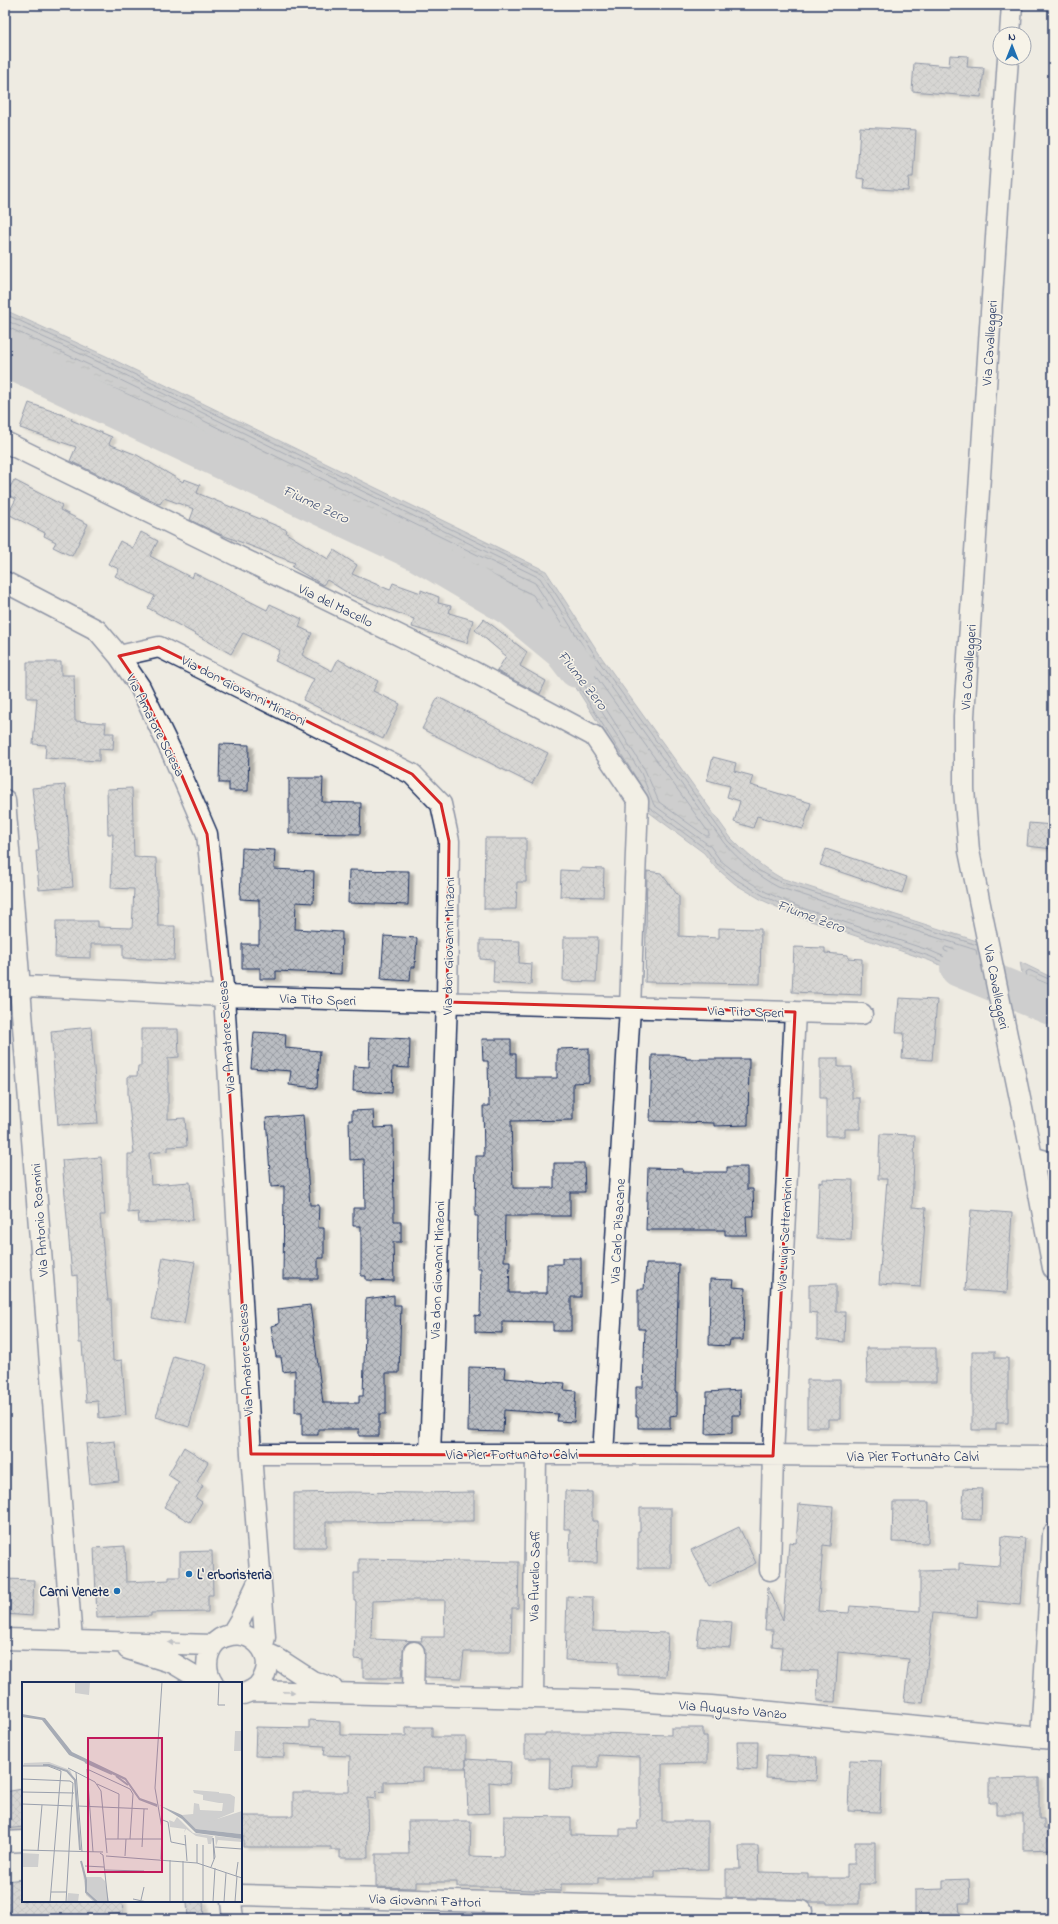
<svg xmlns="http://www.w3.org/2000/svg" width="1058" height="1924" viewBox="0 0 1058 1924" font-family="'Indie Flower',sans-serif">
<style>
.water{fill:url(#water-ripples);stroke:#6e7992}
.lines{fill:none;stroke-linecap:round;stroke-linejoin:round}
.shore{stroke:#536181;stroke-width:1}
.river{stroke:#a6abb5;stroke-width:38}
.building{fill:url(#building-cross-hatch);stroke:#1b2f5e;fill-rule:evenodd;filter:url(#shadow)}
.street-casing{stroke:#1b2f5e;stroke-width:23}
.street{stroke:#f7f3e8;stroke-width:20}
.oneway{fill:#8991a3}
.marked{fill:none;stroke:#d62828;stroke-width:3;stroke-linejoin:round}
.poi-dot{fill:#1f6fb2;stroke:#f7f3e8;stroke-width:1.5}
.labels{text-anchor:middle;stroke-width:3;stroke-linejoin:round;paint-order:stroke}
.street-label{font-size:14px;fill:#1b2f5e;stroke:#f7f3e8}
.poi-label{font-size:14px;font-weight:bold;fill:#1b2f5e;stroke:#f7f3e8;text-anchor:start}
.water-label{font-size:15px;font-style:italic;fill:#455478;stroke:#f7f3e8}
.inset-river{fill:none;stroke:#a6abb5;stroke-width:2}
.inset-road{fill:none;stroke:#9aa0ad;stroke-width:1}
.view{fill:#c2185b;fill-opacity:0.15;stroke:#c2185b;stroke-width:2}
.inset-edge{fill:none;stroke:#1b2f5e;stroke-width:2}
</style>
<defs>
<pattern id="water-ripples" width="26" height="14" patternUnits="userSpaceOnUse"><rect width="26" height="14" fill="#a6abb5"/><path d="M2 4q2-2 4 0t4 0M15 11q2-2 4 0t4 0" fill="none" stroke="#868c96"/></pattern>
<pattern id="building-cross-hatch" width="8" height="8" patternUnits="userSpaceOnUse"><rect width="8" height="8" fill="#babdc2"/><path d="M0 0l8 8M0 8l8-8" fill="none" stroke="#969aa1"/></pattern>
<filter id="shadow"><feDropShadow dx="4.5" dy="2.5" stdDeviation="1" flood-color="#0004"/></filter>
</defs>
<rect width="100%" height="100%" fill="#eeebe2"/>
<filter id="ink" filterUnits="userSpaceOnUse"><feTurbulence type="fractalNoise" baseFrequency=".025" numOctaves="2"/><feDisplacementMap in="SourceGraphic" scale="8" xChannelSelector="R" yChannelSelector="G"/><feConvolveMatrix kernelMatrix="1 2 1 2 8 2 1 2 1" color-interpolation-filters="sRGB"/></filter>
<g filter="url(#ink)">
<!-- water -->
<path class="water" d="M5,310L106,356L546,571L602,658L731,838C747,855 762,867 781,878L980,942L993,987L928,960L796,916L762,900L735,884L714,866L704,853L646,810L633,778L525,607L127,411L5,358Z
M1020,962L1053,978V1013L1027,1000Z"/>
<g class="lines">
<!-- shore -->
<path class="shore" d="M5,314L105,360L543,574L598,660L728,841L758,870L780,882L977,945
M5,320L103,364L540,578L594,663L724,843C740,861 757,876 778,887L976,950L980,971H977L931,951L799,907L766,892L740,876L720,860L710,846L654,805L641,773L530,600L131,402L5,349
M5,326L100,370L535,583L589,667L709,833V836H706L659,802L645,770L533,595L134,397L12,345L5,343
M5,354L129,407L527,604L640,784
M649,807L707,850L717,864L737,880L764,896L797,912L929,956L984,980
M946,947L971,955L972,960L970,961L945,951L944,949Z
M1053,981L1029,970L1026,972L1031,997L1053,1009
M1053,986L1036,979L1033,981L1036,994L1053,1003"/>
<!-- river -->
<path class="river" d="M5,358L417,552L510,607L563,651L577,669
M959,968L1053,1007"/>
</g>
<!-- building -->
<path class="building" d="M950,55L968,56L967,67L984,68L981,97L912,91L914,63L949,66Z
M860,127L916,130L913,177H909L908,191L864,188L865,179L857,178Z
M29,403L72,418L71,420L112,437L109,444L137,455L183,482L184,479L200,485L197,493L287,530L286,533L328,559L334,550L357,565L352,574L390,590L393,583L421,593V590L439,597L438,603L451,606L449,613L473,620L467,643L412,627L414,619L351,595L327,580L323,585L292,567L295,563L217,533L190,520L194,509L164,498L160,504L70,461L76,447L20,428Z
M14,480L62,505L60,510L88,524L72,556L53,547L56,542L44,536L45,533L8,514L16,499L6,494Z
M141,532L158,541L150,556L192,578L194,573L267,610L270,604L302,619L299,627L312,633L302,655L332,671L338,659L378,681L373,691L400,704L383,739L303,700L314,679L275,661L280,650L243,633L231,654L148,608L155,596L115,576L119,569L108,564L120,541L133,548Z
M484,619L527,652L520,666L546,681L540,694L497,671L506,656L475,630Z
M27,662H61V675H74L75,721L106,723L105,733H114L113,750L99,749V761L45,758L46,745L33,744L37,698H27Z
M438,697L548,753L532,784L422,729Z
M220,744L249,745L248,791H229V783H219Z
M713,757L736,763L734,771L753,776L750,785L811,803L803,829L757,816L753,828L734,822L740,801L727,797L730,786L707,780Z
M289,778H323L322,802L361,803L360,834L289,833Z
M65,785L73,887L39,890L36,851H39L32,788Z
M132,788L134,857L156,858L158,926H175L174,960L123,958V944H91V958L55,957L56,921H98V927L132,928L134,889L111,888L113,834H108L107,789Z
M1029,823L1053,825V849L1027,846Z
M485,838H526V882H517L516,909H484Z
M242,848L275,850L274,869L314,871L313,903L296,902L295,929L342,932L341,974L276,971V979H260V968H242V944H259V900L240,899Z
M826,849L907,877L902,893L820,865Z
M580,868L604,869L603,897L560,896L561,870L580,871Z
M349,870L409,871L408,905L348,903Z
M647,871L661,873L679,897V936L719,938V928L761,929L760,984L645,982Z
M384,936L417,938L415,967H411L410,981L381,979Z
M564,937H598L596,982L563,981Z
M480,940L520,941L519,963L532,964L531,985L493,983L494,960L480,959Z
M794,947L825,948V953L848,955V958L862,959L861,995L792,992Z
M899,998L937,1000L932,1060L902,1058L904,1033H896Z
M91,1027L98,1123L58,1125L51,1031Z
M141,1029H178L179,1057L168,1058V1119L185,1118L187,1146L168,1147V1151L149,1153L151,1185L190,1182L193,1220L139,1223L138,1212L128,1213V1154H134L128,1094V1076H137L138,1066H141Z
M254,1032L286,1034L285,1048L320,1051L317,1088L289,1085L291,1071L251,1068Z
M370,1037L410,1039L409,1068L393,1067L392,1093L353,1091L354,1066L369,1067Z
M482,1039H511V1054H516V1078H557V1049L589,1048V1082L573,1083V1120L511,1121L513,1188H554V1163H584L585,1192H570V1216H505L504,1261H510L509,1293H547V1264H562V1258H581V1297H571V1331H553V1322L502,1321V1333L475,1332V1315L480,1316L481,1268H477L478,1216H475L476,1156H484L483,1106H489L488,1061H483Z
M652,1055H674L686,1057V1059H749L748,1125L714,1126V1123L650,1121Z
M820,1058H838V1067H852V1098H860V1129H845V1136H826V1098H820Z
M373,1110L374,1128L393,1127L394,1221H401V1242H393L394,1281L366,1280V1276H361V1226H353V1208H365L364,1159L350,1160L349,1120H352V1111Z
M303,1115L310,1205H319L318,1228H324V1258H318V1279H283L284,1186L271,1187L266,1118Z
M880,1134L915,1135L912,1207L926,1208L920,1287L879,1284L887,1179H878Z
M101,1157L105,1215H100L108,1300H111L113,1361L122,1360L126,1415L99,1418L98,1401L86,1402L82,1343H79L77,1275L72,1276L62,1160Z
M727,1167H747V1189H753L754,1216H746L747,1235H725V1230H646L648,1168L683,1169L682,1172H727Z
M823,1179L853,1180L851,1240L817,1238L819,1182L823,1183Z
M971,1210L1012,1213L1007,1293L965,1290Z
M163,1257L195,1262L184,1324L152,1318Z
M646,1264H679L675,1392H677V1415L670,1416V1428H638V1416H636V1387H643L645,1329H638V1289H644Z
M710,1279L734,1280L733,1287L745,1288L743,1340H730L729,1346L709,1345Z
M836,1284V1312H845L844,1342L817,1339V1313L809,1312V1285Z
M394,1295V1305H401L399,1373H386V1414H379V1436H359V1429H318V1435H302V1412H295V1370L283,1372L281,1357H276L271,1326L279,1324L278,1309L310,1305L323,1403H359V1396H363L366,1299Z
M866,1348H936V1382H867Z
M972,1351H995V1358H1008V1423H996V1430H972Z
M173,1356L206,1365L189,1427L156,1417Z
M469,1367L505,1368L504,1378L565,1383L564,1390L576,1391L574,1422L557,1421L558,1414L504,1410L503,1432L468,1431Z
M807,1380H840V1419H828V1427H807Z
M740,1390L741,1415H732V1433L706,1434L707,1392Z
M115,1441L119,1481L90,1484L86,1444Z
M184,1447L208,1462L197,1482L203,1486L196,1498L202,1502L190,1522L164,1507L179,1482L168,1475Z
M964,1488L982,1489L981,1520L962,1519Z
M565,1491L592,1492V1521H598L597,1563L569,1562L570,1529H564Z
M349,1492L419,1493L474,1492V1521L326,1522V1547H294V1493Z
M893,1502H929L928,1543L892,1542Z
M799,1504L833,1507L830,1546L823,1545L818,1611L849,1613L850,1606L920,1611V1571L959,1570V1563L1000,1566L1002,1536L1025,1538L1020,1605L978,1601L977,1617L933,1613L923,1703L904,1701L909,1659L838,1652L835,1702L817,1701L818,1671L780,1669L782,1647L772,1646L773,1630H765L768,1587L783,1620L789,1542L796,1543Z
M640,1508H671V1568H638V1531H640Z
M739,1527L756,1563L709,1586L691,1550Z
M125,1546L126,1582L169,1580V1577H180V1552L212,1551L213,1595H208V1612L151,1613V1616L97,1618L94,1548Z
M359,1559L519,1562L518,1608H512L511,1652H464L461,1678L425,1677L424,1647L420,1642L414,1641L408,1642L404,1646L401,1678H363V1660L354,1659L356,1601H354V1573H359ZM400,1600H445L444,1637H421L422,1641L371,1639L372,1601Z
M5,1579L34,1580L32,1616L5,1614Z
M567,1596L593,1597L592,1631L668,1633L666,1676L618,1675V1662L565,1660Z
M700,1619L732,1622L730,1648L697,1645Z
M309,1720L340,1722V1735L406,1736V1727H432V1737H466V1768H423V1781L384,1782V1792L376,1791V1799L367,1798L368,1858H340V1850H331V1847H243V1816H293V1792H349L350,1756L324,1755L325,1746L284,1744V1757L255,1756L256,1727L309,1728Z
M671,1728H703V1736H707V1763L662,1764V1821H708V1869L655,1870V1878H598V1884H561V1891L500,1889L501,1887H457V1882H416V1888L376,1887V1854H409L408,1821H471L470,1856L503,1857L504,1816L571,1817V1835L620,1836V1829H638L637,1821H640V1757L598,1755V1767H573L572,1789L549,1788L550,1758H525V1735H545V1733H597L671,1735Z
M737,1742H758L757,1770L738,1769Z
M767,1755L817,1757L816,1781L766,1778Z
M466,1759L511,1762L509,1784L489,1782L490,1813L468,1814Z
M850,1760L882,1761L880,1812L848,1811Z
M1039,1778V1819H1044V1829H1053V1849L1023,1850V1814H996V1803H989V1779Z
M22,1789L23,1827L5,1829V1792Z
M855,1842H875V1884H859V1904H827V1902H809L802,1900L726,1897V1869H740L739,1846H758L759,1872L808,1873V1878H847V1864H855Z
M23,1879V1901H122L123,1913L61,1919H9L6,1881Z
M969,1879L970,1903H959L960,1914L915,1915V1890L943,1889V1880Z
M187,1901H203L204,1919H188Z"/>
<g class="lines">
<defs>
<path id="street" d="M1010,34L1012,5
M1008,58L964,716V789L969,851L1032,1157L1053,1268
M5,442L472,671L594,736L638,801L630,1008L603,1454
M5,582L97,630L119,656L140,687L173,755L207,834L224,996L251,1454L265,1637L262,1648
M119,656L159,647L412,774L441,804L449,841L447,1002L430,1454
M5,800L72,1640
M5,985L224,996L862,1014
M1032,1157L1053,1163
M251,1454H603L1053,1457
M770,1570L773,1456L795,1012
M231,1635L240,1620L260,1578
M5,1639L213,1645
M128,1649L173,1663L203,1681L212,1683
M264,1652L275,1657L312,1681L332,1688
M213,1683C201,1665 208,1638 231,1635C252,1631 271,1650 266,1671C263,1683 254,1691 243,1694
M250,1691L615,1700L711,1706L1053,1739
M413,1694L414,1652
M533,1698L536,1454
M1041,1738L1053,1534
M5,1842L23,1841
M241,1895L802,1911
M231,1901L233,1919"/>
</defs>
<!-- street casing -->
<use href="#street" class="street-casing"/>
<!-- street -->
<use href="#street" class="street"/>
</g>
<!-- one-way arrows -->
<defs><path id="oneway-solid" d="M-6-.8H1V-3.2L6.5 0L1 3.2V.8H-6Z"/></defs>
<g class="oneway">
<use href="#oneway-solid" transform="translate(174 1643) rotate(-178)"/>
<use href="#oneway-solid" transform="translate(289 1692) rotate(1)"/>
</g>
</g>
<!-- marked area -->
<path d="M0 0H1058V1924H0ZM159,647L412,774L441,804L449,841L447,1002L795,1012L773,1456L251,1454L224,996L207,834L173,755L140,687L119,656Z" fill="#eeebe2" fill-opacity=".55" fill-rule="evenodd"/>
<path class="marked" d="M159,647L412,774L441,804L449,841L447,1002L795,1012L773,1456L251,1454L224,996L207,834L173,755L140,687L119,656Z"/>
<!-- markers -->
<g class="poi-dot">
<circle cx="189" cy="1574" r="4"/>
<circle cx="117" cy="1591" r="4"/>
</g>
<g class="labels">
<!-- street labels -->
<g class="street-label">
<text transform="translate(989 343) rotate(-86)" y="5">Via Cavalleggeri</text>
<text transform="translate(336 605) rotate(26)" y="5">Via del Macello</text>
<text transform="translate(968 667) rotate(-86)" y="5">Via Cavalleggeri</text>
<text transform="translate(244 690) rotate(27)" y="5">Via don Giovanni Minzoni</text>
<text transform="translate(156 725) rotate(63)" y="5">Via Amatore Sciesa</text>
<text transform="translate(448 946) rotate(-89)" y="5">Via don Giovanni Minzoni</text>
<text transform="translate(997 987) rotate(79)" y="5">Via Cavalleggeri</text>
<text transform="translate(318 999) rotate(2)" y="5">Via Tito Speri</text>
<text transform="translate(746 1011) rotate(2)" y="5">Via Tito Speri</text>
<text transform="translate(226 1037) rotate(-94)" y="5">Via Amatore Sciesa</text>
<text transform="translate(39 1220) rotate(-94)" y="5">Via Antonio Rosmini</text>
<text transform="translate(617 1231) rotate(-87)" y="5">Via Carlo Pisacane</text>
<text transform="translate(784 1234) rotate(-87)" y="5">Via Luigi Settembrini</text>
<text transform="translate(437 1270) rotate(-88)" y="5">Via don Giovanni Minzoni</text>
<text transform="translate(245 1360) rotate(-93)" y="5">Via Amatore Sciesa</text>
<text x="512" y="1459">Via Pier Fortunato Calvi</text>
<text x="913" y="1461">Via Pier Fortunato Calvi</text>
<text transform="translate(534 1576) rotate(-89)" y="5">Via Aurelio Saffi</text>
<text transform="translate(733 1709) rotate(5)" y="5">Via Augusto Vanzo</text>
<text transform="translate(425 1900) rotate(2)" y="5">Via Giovanni Fattori</text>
</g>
<!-- poi labels -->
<g class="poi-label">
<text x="197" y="1579">L' erboristeria</text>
<text x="109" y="1596" text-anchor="end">Carni Venete</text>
</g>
<!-- water labels -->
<g class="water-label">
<text transform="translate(316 504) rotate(25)" y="5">Fiume Zero</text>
<text transform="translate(583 680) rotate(52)" y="5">Fiume Zero</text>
<text transform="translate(811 916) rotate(20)" y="5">Fiume Zero</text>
</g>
</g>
<!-- overview -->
<g transform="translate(22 1682)">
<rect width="220" height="220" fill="#eeebe2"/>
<path d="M27,80L48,88L52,97L46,90L31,84H1L2,81ZM171,108L197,110V121L181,118V113L172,111ZM220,129L219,152L174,147L160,133L171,132L195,137Z" fill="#cfcfcf"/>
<path d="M53,0H68L67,13L53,11ZM155,135L171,151L191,154L189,162H186L185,156L174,154L164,147L162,151L163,147L148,145L147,138L152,140ZM193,154L220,157V160L196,158L194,164ZM59,178L64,195H79L83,199L87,220H72L64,213Z" fill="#cfcfcf"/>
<path d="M213,49H220V69H212ZM197,111L208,112L213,115L212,130L188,140L176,139L171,134L172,121L177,122L178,128L200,129L201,121H197ZM0,171L17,172L16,185H0ZM46,211L57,212L56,220H45Z" fill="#cfcfcf"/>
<path d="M0,32L23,36L50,70L104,96L118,116L135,122V125L117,118L103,98L47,73L20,38L0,35ZM137,123L160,133L174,147L219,152L220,157L174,151L160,137Z" fill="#a6abb5"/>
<path class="inset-river" d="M63,80L90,92M21,83H27L45,89L53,98L58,168M94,94L106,103M59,179L64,198V210L75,220"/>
<path class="inset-road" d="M197,0L196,23H203M0,84H26L39,89L28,220M46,86L73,100L79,109L85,171M54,90L60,170M0,97L48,99L51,101L44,220M75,102L97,112L96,157M0,110L52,111M0,122L51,124M56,124L126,127M220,132V152M138,137L146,140L149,160L164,163M163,153L165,179M84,157H140M175,162V181M120,165L122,127M193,165L220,167M0,168L81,170M16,169L20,123M71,170L65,87L108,107L111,112L108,157M78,171L81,173L86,220M84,174L175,181L220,196M103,174L104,157M139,177L140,147L133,106L140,0M148,178V220M63,184L82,185M189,185L193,175L191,156L192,177M82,188L122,189M214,194L216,180M29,210H45M111,217L125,220M119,218L122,205M161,220V179M181,220V163M191,220L193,186M202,220L204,191M213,220L215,194"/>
<path class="view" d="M66,56H140V190H66Z"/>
<rect width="220" height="220" class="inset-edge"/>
</g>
<!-- margin -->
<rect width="1058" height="1924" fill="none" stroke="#f7f3e8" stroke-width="20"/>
<rect x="10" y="10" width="1038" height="1904" fill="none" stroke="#1b2f5e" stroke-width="1.5" filter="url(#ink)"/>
<!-- north arrow -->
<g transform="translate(1012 46)"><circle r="19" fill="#f7f3e8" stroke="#9fa5b1"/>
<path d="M0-3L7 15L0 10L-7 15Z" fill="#1f6fb2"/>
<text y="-6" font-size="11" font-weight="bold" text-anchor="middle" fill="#1b2f5e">N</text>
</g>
</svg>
